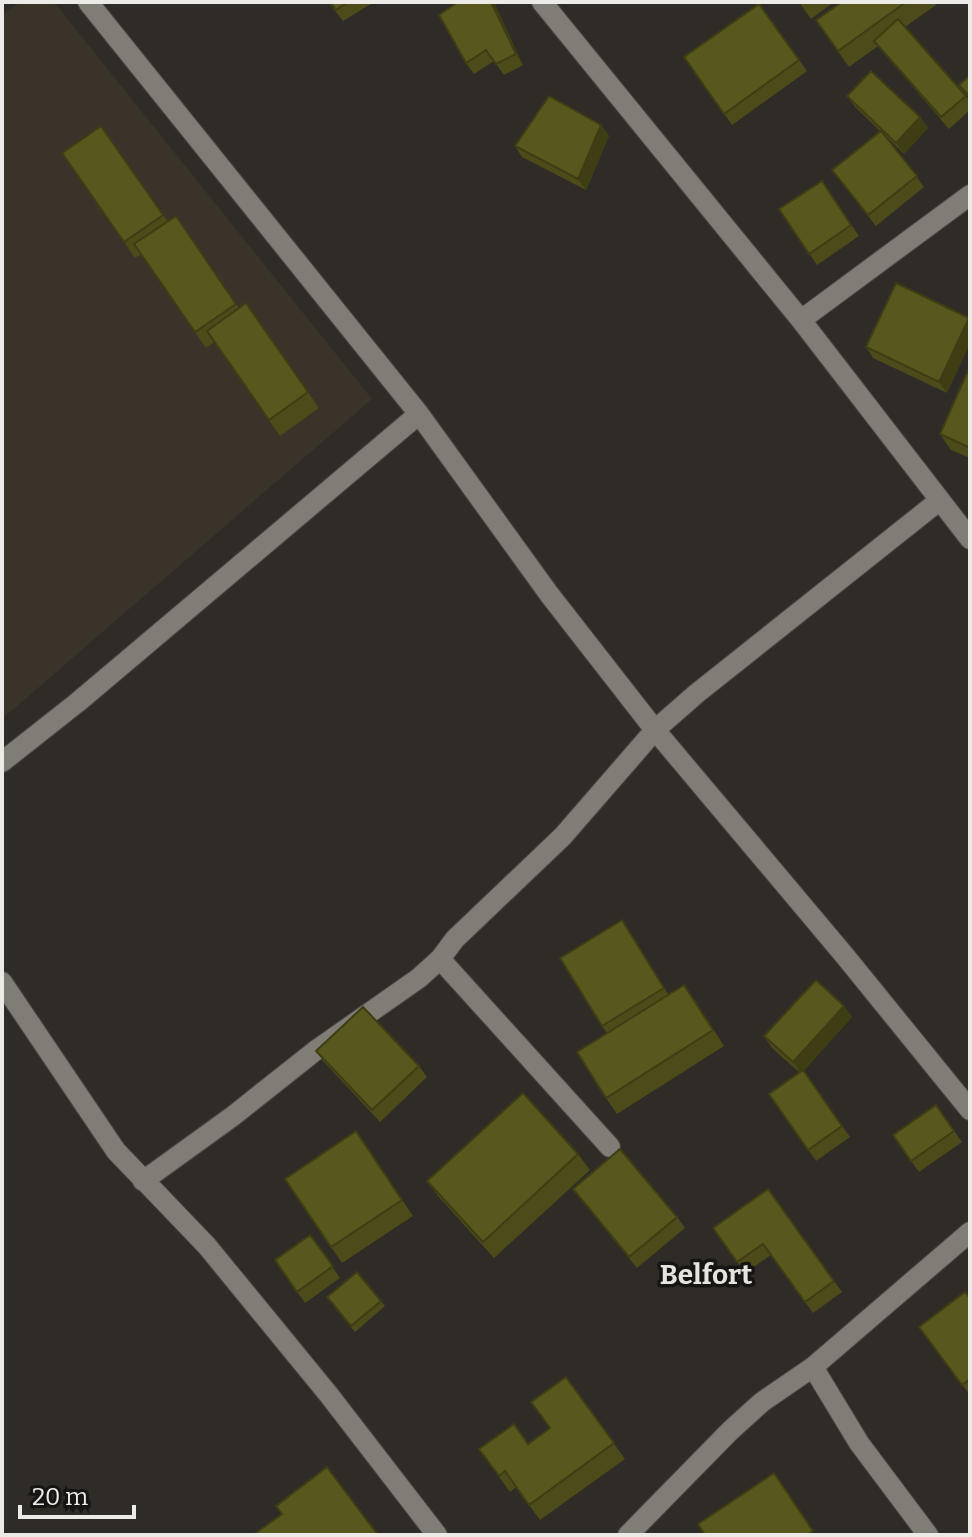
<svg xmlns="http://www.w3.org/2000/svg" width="972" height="1537" viewBox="0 0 972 1537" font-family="Bitter,serif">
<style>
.built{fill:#393329}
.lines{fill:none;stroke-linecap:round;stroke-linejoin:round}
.minor-casing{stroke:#4a4844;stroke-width:22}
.minor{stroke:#807d77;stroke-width:20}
.wall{fill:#4c4b19}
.shaded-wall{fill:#3e3d14}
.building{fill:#58571d;stroke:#3e3d14;stroke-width:2}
.labels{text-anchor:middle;stroke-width:7;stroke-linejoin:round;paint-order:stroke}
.neighbourhood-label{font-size:28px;font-weight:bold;fill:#e7e3dd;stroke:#161513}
</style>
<rect width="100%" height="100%" fill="#2f2c28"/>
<!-- built -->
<path class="built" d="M21,2H54L372,399L2,719V14Z"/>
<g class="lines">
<defs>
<path id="minor" d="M88,2L419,414L549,594L655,730L845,956L970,1110
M542,2L801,320L970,539
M801,320L970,195
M2,762L78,702L419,414
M440,959L610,1147
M2,982L116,1151L207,1246L329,1395L437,1535
M143,1181L233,1116L315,1051L419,978L440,959L455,939L563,836L655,730L696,694L940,500
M813,1367L859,1443L928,1535
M628,1535L730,1431L762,1402L813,1367L970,1232"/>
</defs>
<!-- minor casing -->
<use href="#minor" class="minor-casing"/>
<!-- minor -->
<use href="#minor" class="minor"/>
</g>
<!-- wall -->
<path class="wall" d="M328,2H374L343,21Z
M458,2H494L523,65L504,75L494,61L474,74L466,63Z
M799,2H834L811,19Z
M842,2H934L936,5L905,27L966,96L970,101V110L949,129L878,46L849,67L816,20Z
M759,4L807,71L732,125L684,57Z
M847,96L920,117L928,128L904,154L885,135L924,187L876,226L832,170L880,131L855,107Z
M601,125L609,136L586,190L522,157L515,146Z
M101,126L168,222L176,216L239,308L246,303L319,408L280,436L214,342L206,348L141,254L135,258L124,242Z
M822,181L859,236L817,265L779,209Z
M896,283L947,393L873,358L866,347Z
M970,366V458L951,450L940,434Z
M622,920L668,994L695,1000L724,1046L617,1114L606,1098L607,1033L602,1026Z
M844,1006L852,1017L803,1071L850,1137L816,1161L769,1094L799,1072L772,1048L764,1036Z
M316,1051L419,1066L427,1077L380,1122L324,1062Z
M936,1105L962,1142L919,1172L893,1135Z
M356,1131L413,1216L342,1263L285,1179Z
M578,1154L590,1170L494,1258L438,1196L427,1181Z
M573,1189L677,1217L685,1228L637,1268Z
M768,1189L842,1292L813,1313L771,1255L745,1273L713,1228Z
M310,1235L340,1278L305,1303L275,1260Z
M970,1298V1395L919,1327Z
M381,1301L385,1306L355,1332L331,1303Z
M566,1377L625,1459L540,1520L516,1487L510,1492L479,1449L528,1444L550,1428Z"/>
<!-- shaded-wall -->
<path class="shaded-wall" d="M491,2H494L523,65L516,54Z
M920,117L928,128L904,154L896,143Z
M601,125L609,136L586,190L578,179Z
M969,318L970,344L947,393L939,382Z
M844,1006L852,1017L801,1074L793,1062Z"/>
<!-- building -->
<path class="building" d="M330,2H348L336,10Z
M458,2H491L516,54L496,64L486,50L466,63L439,15Z
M842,2H906L838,51L816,20Z
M759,4L799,60L724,114L684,57Z
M898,19L966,96L941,117L874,41Z
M871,71L920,117L896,143L847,96Z
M970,75V97L959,85Z
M549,96L601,125L578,179L515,146Z
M101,126L163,215L124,242L62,153Z
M881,131L917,176L868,215L832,170Z
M822,181L851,225L809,254L779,209Z
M176,216L236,304L195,332L134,244Z
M896,283L969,318L939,382L866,347Z
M246,303L308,392L269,420L207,331Z
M970,366V448L940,434Z
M622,920L664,988L602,1026L560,958Z
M816,980L844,1006L793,1062L764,1036Z
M684,985L713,1030L606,1098L577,1052Z
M363,1007L419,1066L372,1110L316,1051Z
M803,1070L842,1126L808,1150L769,1094Z
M523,1093L578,1154L483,1242L427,1181Z
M936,1105L954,1131L911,1161L893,1135Z
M356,1131L402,1200L331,1247L285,1179Z
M620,1149L677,1217L629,1257L573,1189Z
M768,1189L834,1281L805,1302L763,1244L737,1262L713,1228Z
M310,1235L333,1266L297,1292L275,1260Z
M357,1272L381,1301L351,1326L327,1297Z
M965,1292L970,1298V1379L962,1385L919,1327Z
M566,1377L614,1443L529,1505L505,1471L499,1476L479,1449L514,1424L528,1444L550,1428L531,1402Z
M327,1467L378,1535H253L282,1514L276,1506Z
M774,1473L813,1531L807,1535H705L698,1524Z"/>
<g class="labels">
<!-- neighbourhood labels -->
<g class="neighbourhood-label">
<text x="706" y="1284">Belfort</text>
</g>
</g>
<!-- border -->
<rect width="972" height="1537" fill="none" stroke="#edebe8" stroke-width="8"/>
<!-- scale -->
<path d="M20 1505v12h114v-12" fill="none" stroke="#edebe8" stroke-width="4"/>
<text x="32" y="1505" font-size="24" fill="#edebe8" stroke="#161513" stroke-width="6" paint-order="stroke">20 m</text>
</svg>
